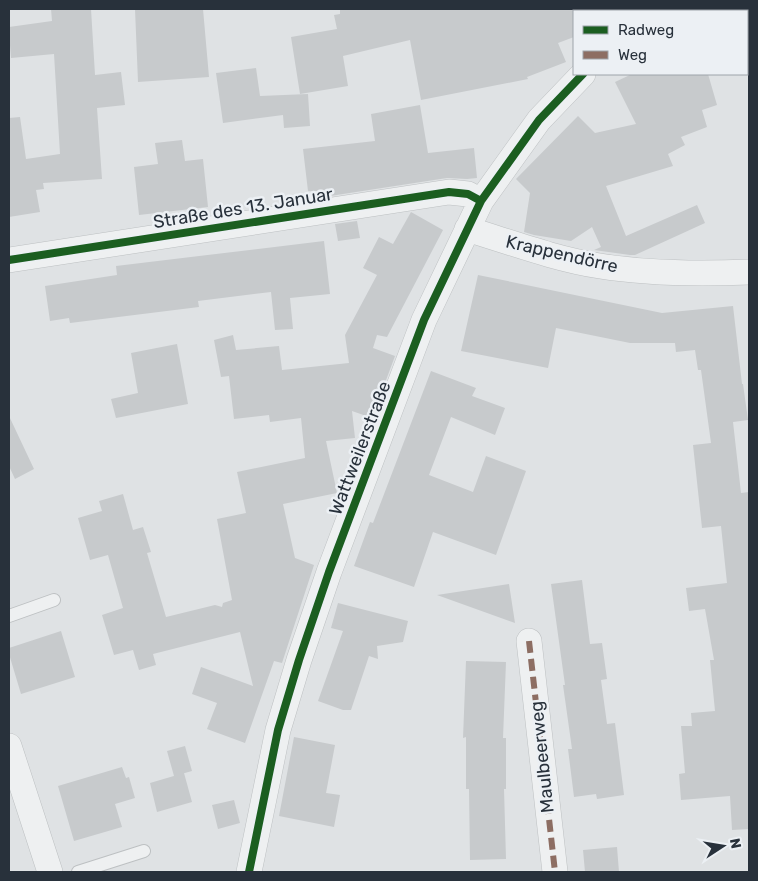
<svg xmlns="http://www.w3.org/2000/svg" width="758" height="881" viewBox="0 0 758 881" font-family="Rubik,sans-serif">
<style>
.building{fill:#c7cacc}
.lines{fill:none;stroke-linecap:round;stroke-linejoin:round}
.lane-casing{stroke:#bdc0c2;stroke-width:14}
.street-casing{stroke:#bdc0c2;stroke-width:26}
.lane{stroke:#eef0f1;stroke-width:12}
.street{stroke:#eef0f1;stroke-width:25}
.quiet{stroke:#8d6e63;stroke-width:6;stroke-dasharray:12 6;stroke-linecap:butt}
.cycleway-casing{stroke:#ecf0f4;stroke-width:11}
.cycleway{stroke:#1b5e20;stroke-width:8}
.labels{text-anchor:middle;stroke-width:5;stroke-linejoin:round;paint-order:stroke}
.street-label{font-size:18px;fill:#28313b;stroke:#ecf0f4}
</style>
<rect width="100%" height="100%" fill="#dfe2e4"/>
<!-- building -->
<path class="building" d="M51,9H91L95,75L121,72L125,105L97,108L102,179L43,183L44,189L36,190L40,212L9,217V118L20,117L26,159L60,154L54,54L11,58L9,33V27L52,21Z
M135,9H203L209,77L138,82Z
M340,9H574V37L558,43L566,62L527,77L528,79L421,100L410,40L343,56L348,86L300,94L291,37L337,29L334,15L340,14Z
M256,68L260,96L308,94L310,126L284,128L283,115L223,123L216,73Z
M632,74H708L717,105L702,110L707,127L681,137L685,145L668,154L673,166L606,186L626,236L697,205L705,223L635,255H630L594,250L601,247L592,227L571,241L534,235L524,232L530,193L516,179L578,116L595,133L636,124L615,82Z
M420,105L428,153L474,148L477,178L467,179L447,178L330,196V192L308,191L303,149L375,141L371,114Z
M182,140L185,161L203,159L208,207L139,215L134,167L158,164L155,143Z
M411,212L443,230L387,337L377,335L373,348L395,356L372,418L352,411L355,438L326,441L337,493L283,504L295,558L314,565L282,663L274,661L245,743L207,729L217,703L192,694L201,667L253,686L240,632L153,654L156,665L139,670L133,650L114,655L102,615L123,608L108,555L90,560L78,518L102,511L99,501L123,494L133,530L143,527L151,552L147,553L166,617L215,605L222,607L223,603L232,600L217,519L246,513L237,472L305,458L301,418L270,422L269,415L234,419L229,376L221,377L214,340L233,335L236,350L279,346L282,370L349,363L345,335L377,275L363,268L379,237L393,244Z
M357,221L360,238L338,241L335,224Z
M324,241L330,294L290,298L293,329L275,330L271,292L198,301L199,307L70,323L69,318L50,321L45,286L117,275L116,266Z
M478,275L662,313L733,306L742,384H743L748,420L733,422L741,493L749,492V829L732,830L730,796L681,800L679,774L685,773L681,726H692L691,713L715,711L710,660H714L705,609L689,611L686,588L727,583L721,526L702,528L693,445L711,443L701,370H698L695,350L676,352L675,343H630L556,328L548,368L461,351Z
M177,344L188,404L116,418L111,399L138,393L131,353Z
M431,371L476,388L472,396L505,408L495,435L451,417L429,475L473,492L486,456L526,471L496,555L433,532L414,587L354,566L370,522L373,523Z
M9,416L34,469L15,479L9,466Z
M582,580L590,644L602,643L607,679L601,680L607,724L615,723L624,795L597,799L596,794L574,797L568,749H572L563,685H565L551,584Z
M509,584L515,623L437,595Z
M338,603L408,621L403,642L377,646L378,659L369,656L351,710H343L318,701L343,631L331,628Z
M61,631L75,677L21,694L9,654V648Z
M466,661L506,662L503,738H506V789H504L506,859L470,860L469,789H466V737L463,738Z
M294,737L335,745L326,793L340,795L334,827L279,816Z
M185,746L192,771L174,776L167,751Z
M122,767L126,778L129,777L135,798L115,804L122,827L74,841L58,786Z
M184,773L192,802L157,812L150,783Z
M234,800L240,823L218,829L212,805Z
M617,847L619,872H585L583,850Z"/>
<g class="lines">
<defs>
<path id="lane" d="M592,9L593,11
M9,616L54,600
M78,872L144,851"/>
<path id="street" d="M654,11L657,9
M467,229C510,242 555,259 600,266C649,274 699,274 749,272
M9,260L449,192L468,194L481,201
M529,641L555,872
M9,746L50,872
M249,872L278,730L299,660L329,572L424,320L481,201L539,120L583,74"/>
</defs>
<!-- lane casing -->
<use href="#lane" class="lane-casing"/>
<!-- street casing -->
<use href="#street" class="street-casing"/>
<!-- lane -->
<use href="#lane" class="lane"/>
<!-- street -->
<use href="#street" class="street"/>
<!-- quiet -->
<path class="quiet" d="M529,641L555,872"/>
<defs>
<path id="cycleway" d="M9,260L449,192L468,194L481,201
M249,872L278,730L299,660L329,572L424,320L481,201L539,120L583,74"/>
</defs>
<!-- cycleway casing -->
<use href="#cycleway" class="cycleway-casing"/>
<!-- cycleway -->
<use href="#cycleway" class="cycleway"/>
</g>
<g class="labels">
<!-- street labels -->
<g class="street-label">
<text transform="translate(243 208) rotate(-9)" y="6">Straße des 13. Januar</text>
<text transform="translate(562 254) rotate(13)" y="6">Krappendörre</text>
<text transform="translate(360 448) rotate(-69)" y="6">Wattweilerstraße</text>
<text transform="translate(542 757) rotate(-96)" y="6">Maulbeerweg</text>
</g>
</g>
<!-- border -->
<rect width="758" height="881" fill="none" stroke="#28313b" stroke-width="20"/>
<!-- legend -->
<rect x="573" y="10" width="175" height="65" fill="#ecf0f4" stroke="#9ea4aa"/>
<rect x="583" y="26" width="25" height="8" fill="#1b5e20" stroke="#9ea4aa"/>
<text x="618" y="35" font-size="15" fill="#28313b">Radweg</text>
<rect x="583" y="51" width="25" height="8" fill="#8d6e63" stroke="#9ea4aa"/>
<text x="618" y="60" font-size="15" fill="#28313b">Weg</text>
<!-- north arrow -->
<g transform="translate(723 846) rotate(78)" stroke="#ecf0f4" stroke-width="4" paint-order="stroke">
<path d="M0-4L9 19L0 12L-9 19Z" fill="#28313b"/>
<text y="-8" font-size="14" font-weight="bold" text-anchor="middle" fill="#28313b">N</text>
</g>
</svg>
